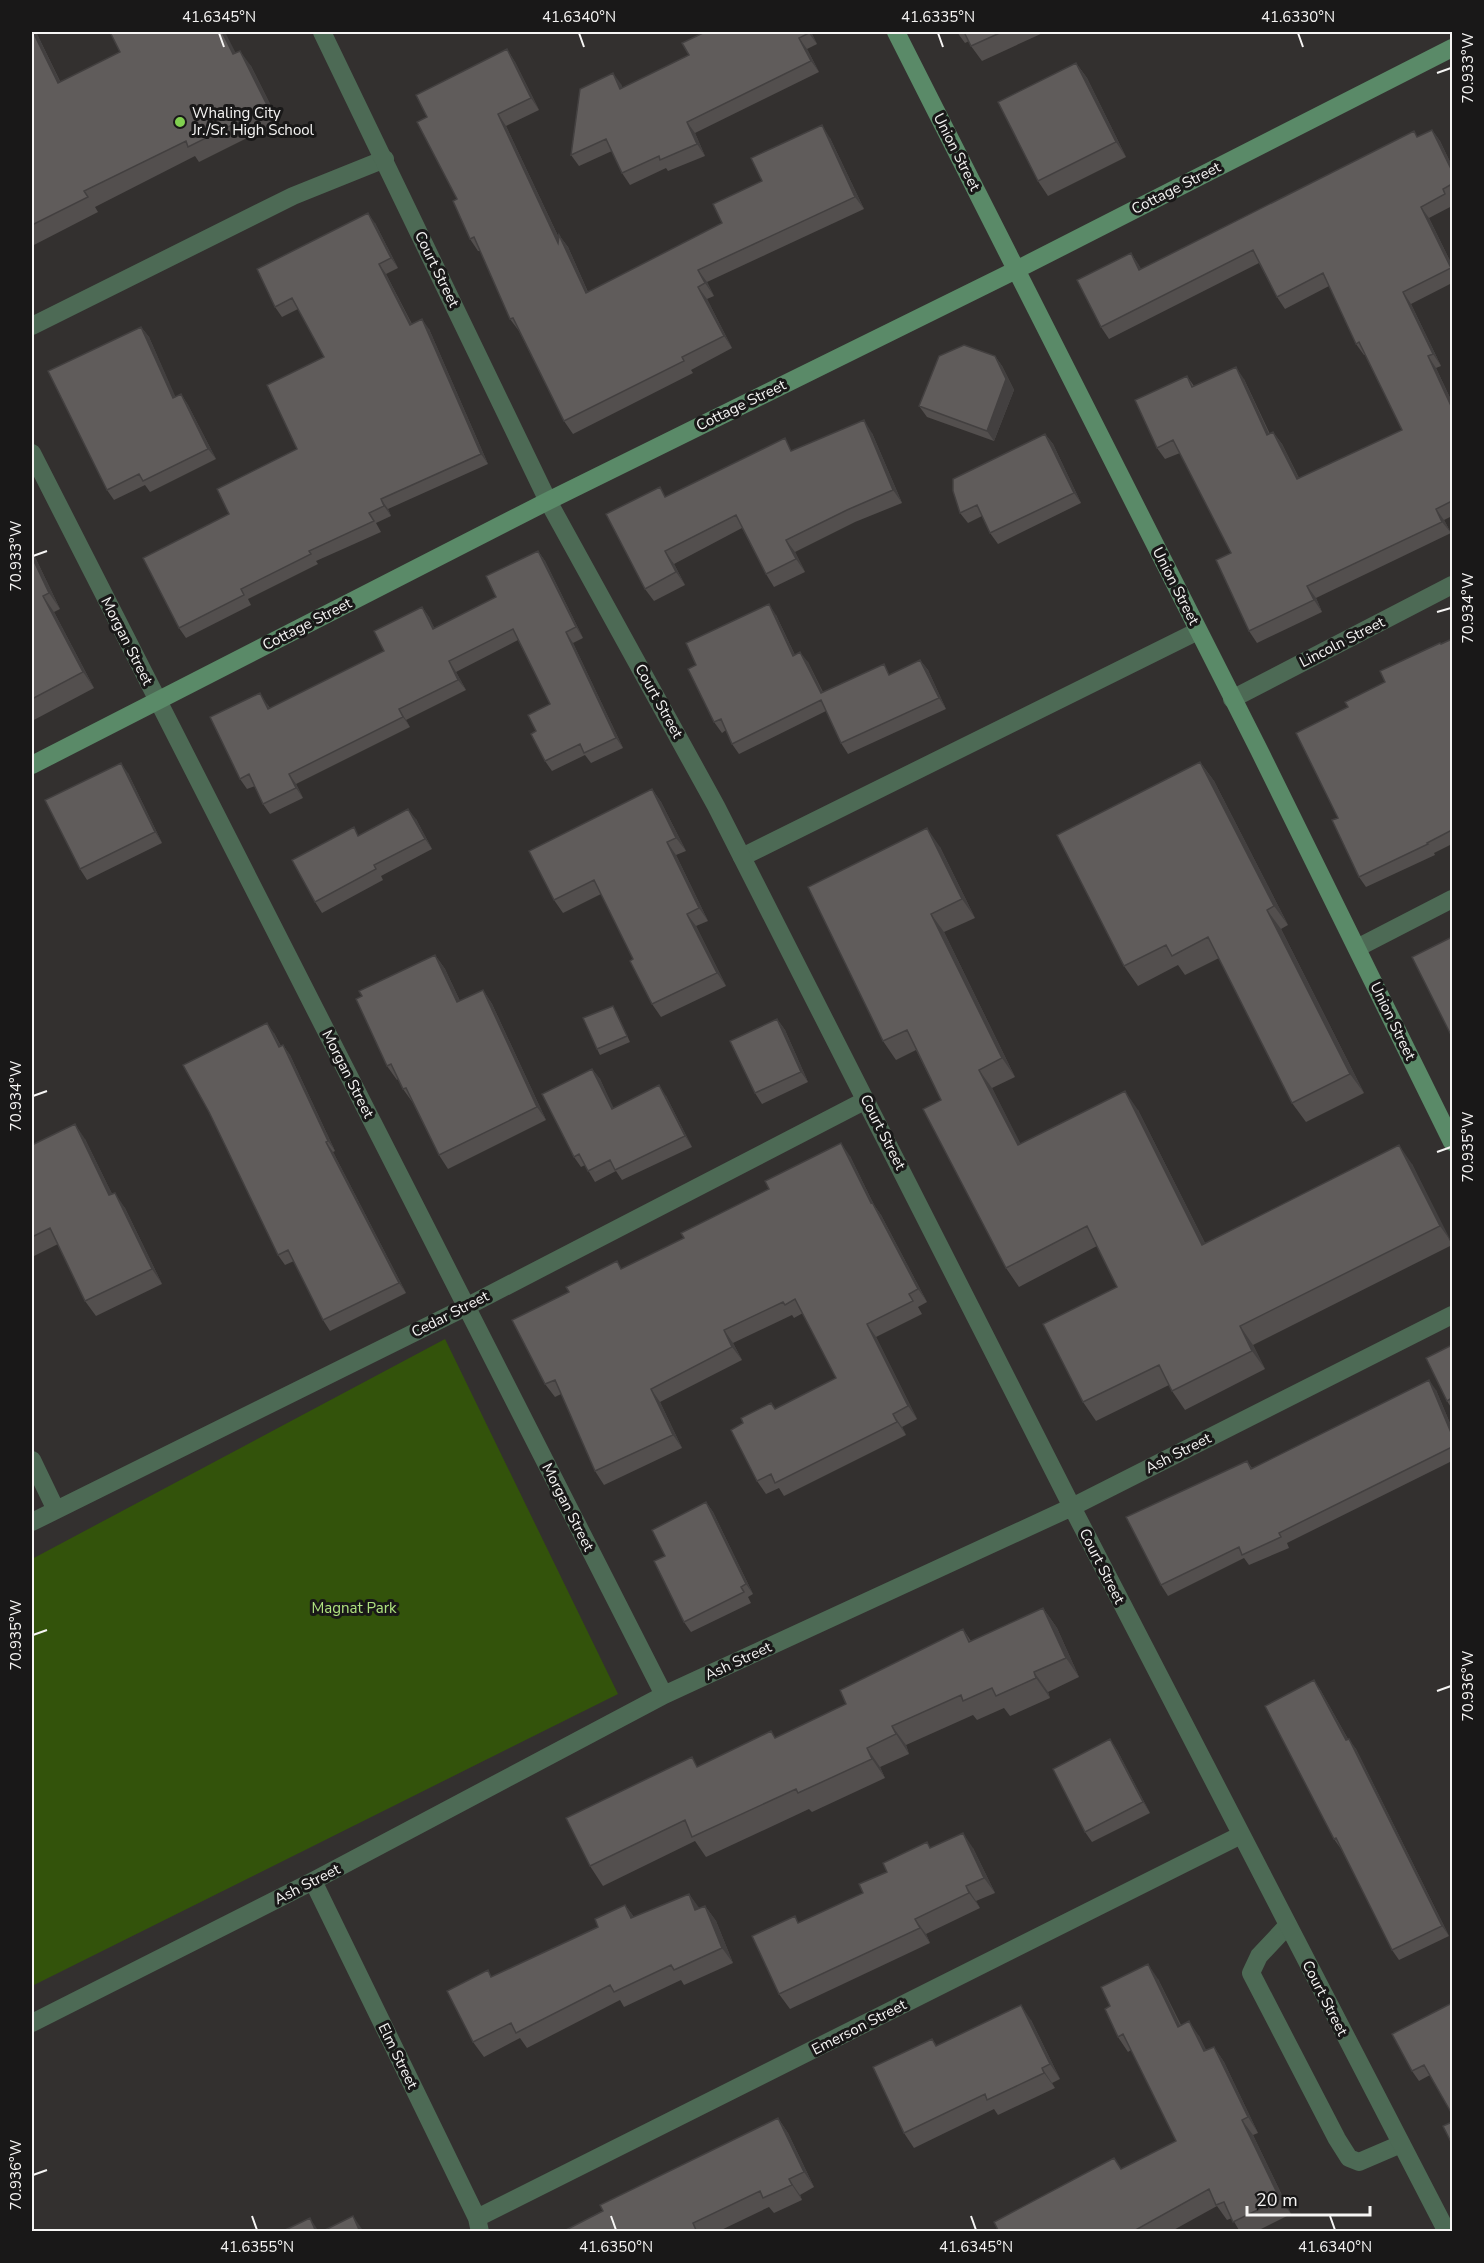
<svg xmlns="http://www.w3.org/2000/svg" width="1484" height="2263" viewBox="0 0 1484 2263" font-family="'Nunito Sans',sans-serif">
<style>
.green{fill:#33530b}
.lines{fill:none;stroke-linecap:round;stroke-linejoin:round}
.lane{stroke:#4d6a55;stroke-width:18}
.street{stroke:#4d6a55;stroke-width:18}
.secondary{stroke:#5a8a68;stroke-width:18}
.wall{fill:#534f4e}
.shaded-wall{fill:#434040}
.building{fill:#605c5b;stroke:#434040;stroke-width:1.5}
.ticks{fill:none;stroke:#f6f5f4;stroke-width:2}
.poi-dot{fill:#81d050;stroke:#191818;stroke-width:2}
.labels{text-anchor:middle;stroke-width:6;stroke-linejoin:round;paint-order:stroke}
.poi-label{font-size:15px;fill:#f6f5f4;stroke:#191818;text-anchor:start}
.street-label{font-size:15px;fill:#f6f5f4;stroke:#191818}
.park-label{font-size:15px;fill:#afe280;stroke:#191818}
.neatline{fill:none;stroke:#f6f5f4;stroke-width:2}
.ticks-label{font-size:15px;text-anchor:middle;fill:#f6f5f4}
</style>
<rect width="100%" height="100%" fill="#33302f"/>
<!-- green -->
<path class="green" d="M445,1339L618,1694L32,1986V1559Z"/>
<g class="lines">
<!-- lane -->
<path class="lane" d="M32,326L293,196L385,159
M742,857L1198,631
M1288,1925L1259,1956L1251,1973L1337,2139L1349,2158L1359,2162L1401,2144"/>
<!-- street -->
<path class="street" d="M322,32L548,501L716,806L1072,1507L1447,2232
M32,453L664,1695
M1232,699L1452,585
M1357,948L1452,899
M32,1460L56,1510
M32,1522L466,1307L866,1100
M313,1881L477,2218L480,2232
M32,2023L313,1881L664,1695L1072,1507L1452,1315
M477,2218L1241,1835"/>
<!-- secondary -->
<path class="secondary" d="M896,32L1259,750L1452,1142
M32,765L548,501L1016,270L1452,48"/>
</g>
<!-- wall -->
<path class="wall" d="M32,32H36L60,81L236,53L251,66L279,122L199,162L195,156L95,207L98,212L32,246Z
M811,32L817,44L807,49L819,72L695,133L705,156L668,171L666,168L630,185L622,173L612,151L579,166L571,155L621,84L622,88Z
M957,32H1045L982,61L971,46L969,41L965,43Z
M507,49L515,62L539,110L506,126L559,238V235L568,247L588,292L722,223L762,181L830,138L864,209L707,282L714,296L707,299L732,348L691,370L693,373L573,434L564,421L519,331L510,319L480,251H478L470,239L457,199L427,117Z
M1076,63L1087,78L1126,157L1048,196L1038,181Z
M1432,130L1440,141L1452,166V200L1451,201L1452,206L1429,218L1452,265V283L1411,304L1441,366L1436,368L1452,402V516L1444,520L1451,533L1316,598L1322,612L1257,643L1249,631L1231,553L1180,453L1165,459L1157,448L1187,376L1194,386L1244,379L1270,434L1273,432L1282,444L1299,478L1402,430L1365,355H1364L1356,344L1329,286L1285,309L1277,297L1259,263L1109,339L1101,327L1131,253L1141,269Z
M375,223L398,268L386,274L412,324L429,329L488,464L388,509L391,516L376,523L381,532L316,561L318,564L248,599L251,605L186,638L179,628L229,514L297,449L324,357L298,309L282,317L275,307Z
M141,327L149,337L175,397L181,394L188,405L216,459L150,492L145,485L114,500L107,490Z
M995,356L1002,366L1014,390L994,441L927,417L919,406Z
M872,433L902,503L855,522L795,552L805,572L774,587L766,574L742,528L674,564L685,585L654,601L645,589L667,496L793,450Z
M1045,434L1053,444L1081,503L998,544L990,533L982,516L968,523L960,513Z
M538,551L545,561L583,638L573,643L623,748L591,763L585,755L552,771L545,761L536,731L550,704L518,640L456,672L466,690L406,720L410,727L296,784L303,798L270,814L263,804L255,786L247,789L240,779L267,704L270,708L384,651L422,607L429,617L434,628L496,597Z
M32,553L36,559L60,609L54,612L94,688L32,721Z
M776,615L795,655L808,662L823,692L891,674L920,660L928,670L946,709L848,754L841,743L826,711L739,754L732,744L726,730L722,733L714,722L696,665Z
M1452,639V844L1434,853L1435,855L1366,887L1359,877L1338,818L1348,707L1441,644Z
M1200,762L1214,781L1288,925L1281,929L1364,1093L1306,1122L1292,1103L1219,958L1185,975L1178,965L1138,986L1124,966Z
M128,773L162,843L87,880L80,869Z
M652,789L661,802L686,851L676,855L708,921L696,926L726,986L661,1017L652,1004L633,959L601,894L563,913L554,900Z
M416,819L432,849L381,876L383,880L322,913L315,902L359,835Z
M940,847L975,918L944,932L1015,1077L992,1088L1020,1144L1138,1110L1205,1243L1412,1164L1452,1245L1253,1345L1265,1369L1185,1410L1172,1391L1169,1385L1096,1421L1083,1402L1117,1287L1097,1246L1019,1287L1006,1268L941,1100L916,1050L896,1060L883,1041Z
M435,955L445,969L460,1001L483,990L492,1004L546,1120L448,1169L439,1155L413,1103L403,1089L398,1079L397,1080L387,1066Z
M616,1011L630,1042L600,1055L597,1049Z
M777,1019L785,1030L808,1082L762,1104L755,1093Z
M274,1033L281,1046L283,1045L290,1055L335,1151L333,1152L406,1293L330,1331L323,1320L294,1261L285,1265L278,1255Z
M592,1069L600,1079L613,1108L666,1096L692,1147L622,1180L616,1171L595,1182L585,1165L581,1167L574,1157Z
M85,1139L112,1194L125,1208L162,1284L96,1316L85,1301L58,1244L32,1257V1145Z
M850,1156L874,1205L881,1215L927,1302L918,1307L922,1314L876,1337L917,1419L902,1427L906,1435L784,1496L779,1488L766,1494L757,1481L743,1423L771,1403L775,1409L836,1378L803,1313L794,1318L792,1315L733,1343L742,1360L660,1402L682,1448L604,1485L595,1471L561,1394L555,1397L545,1384L622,1269Z
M1452,1345V1409L1447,1401Z
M1436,1390L1452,1428V1461L1287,1543L1289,1548L1249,1565L1244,1558L1168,1596L1161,1585L1247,1461L1252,1468Z
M706,1502L713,1512L753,1594L748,1597L751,1603L691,1632L684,1622L665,1556Z
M1043,1608L1057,1628L1079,1677L1048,1692L1050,1698L1010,1716L1004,1708L977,1720L973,1715L906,1745L909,1754L880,1767L885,1778L812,1812L809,1809L706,1857L695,1841L603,1886L590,1866L698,1767L776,1738L846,1704L963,1629L971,1641Z
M1314,1680L1321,1691L1348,1739L1356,1749L1449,1936L1399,1960L1392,1950L1341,1849L1334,1839Z
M1110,1739L1117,1750L1150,1813L1092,1842L1085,1832Z
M931,1848H973L995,1893L976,1901L980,1908L926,1934L930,1943L790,2009L779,1994L799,1923L863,1893L887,1872Z
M689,1894L699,1909L705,1906L716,1921L733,1963L684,1985L681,1980L624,2007L620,2000L527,2048L520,2038L484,2057L473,2042L492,1977L598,1927L625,1905L634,1917Z
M1158,1979L1181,2025L1199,2036L1206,2050L1214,2047L1224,2062L1258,2133L1253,2135L1291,2214L1255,2232H1240L1232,2218L1227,2220L1217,2206L1170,2232H995L1122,2169L1176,2141L1131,2050L1128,2052L1118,2037Z
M1452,2003L1430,2075L1419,2081L1412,2071Z
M1031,2020L1060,2079L1052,2083L1055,2088L998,2115L994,2109L914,2148L904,2133L932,2039L937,2046Z
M778,2118L788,2133L814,2187L800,2195L802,2200L774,2213L769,2207L717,2232H562Z"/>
<!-- shaded-wall -->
<path class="shaded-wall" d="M33,32H36L68,98L58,83Z
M222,32H225L244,69L233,54Z
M808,32H811L817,44Z
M799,38L807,49L819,72L811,61Z
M507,49L515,62L539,110L531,98Z
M240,51L251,66L279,122L268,107Z
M1076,63L1087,78L1126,157L1116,142Z
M613,73L621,84L628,100L620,89Z
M498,114L506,126L567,255L558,243Z
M687,122L695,133L705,156L697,144Z
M822,125L830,138L864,209L855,197Z
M1432,130L1440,141L1452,166V171Z
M1421,207L1429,218L1452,265V269Z
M368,213L375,223L398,268L391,258Z
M559,235L568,247L594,306L586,293Z
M1131,253L1139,265L1148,282L1139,270Z
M379,264L386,274L417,335L410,325Z
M698,270L707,282L714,296L705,283Z
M698,287L707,299L732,348L724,336Z
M1403,292L1411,304L1441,366L1433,354Z
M422,319L429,329L488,464L481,454Z
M141,327L149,337L181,409L173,398Z
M995,356L1002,366L1014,390L994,441L987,431Z
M1428,356L1436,368L1452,402V408Z
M1236,367L1244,379L1275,447L1267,435Z
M181,394L188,405L216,459L208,449Z
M864,420L872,433L902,503L893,490Z
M1273,432L1282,444L1305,491L1297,479Z
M1045,434L1053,444L1081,503L1074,493Z
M381,499L388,509L391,516L384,506Z
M1436,509L1444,520L1451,533L1442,522Z
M786,540L795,552L805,572L796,559Z
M538,551L545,561L583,638L576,627Z
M665,551L674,564L685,585L676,572Z
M32,553L36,559L60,609L49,593L32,557Z
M1307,586L1316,598L1322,612L1314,600Z
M43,596L54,612L94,688L83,672Z
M769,604L776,615L800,666L793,656Z
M422,607L429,617L440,639L433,629Z
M566,632L573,643L623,748L616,738Z
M800,652L808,662L828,704L821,693Z
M920,660L928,670L946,709L939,698Z
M449,661L456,672L466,690L458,680Z
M260,693L267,704L275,719L268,709Z
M399,709L406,720L410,727L403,717Z
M1200,762L1214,781L1288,925L1274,906Z
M121,763L128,773L162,843L155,832Z
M289,774L296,784L303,798L296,788Z
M652,789L661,802L686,851L676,838Z
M408,809L416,819L432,849L425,839Z
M927,828L940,847L975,918L962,899Z
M667,842L676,855L708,921L699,908Z
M1267,910L1281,929L1364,1093L1350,1074Z
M687,914L696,926L726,986L717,973Z
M931,914L944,932L1015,1077L1002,1058Z
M435,955L445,969L467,1016L457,1002Z
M483,990L492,1004L546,1120L537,1107Z
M777,1019L785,1030L808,1082L801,1072Z
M267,1023L274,1033L286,1057L279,1047Z
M283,1045L290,1055L335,1151L328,1141Z
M592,1069L600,1079L619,1119L612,1109Z
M979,1070L992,1088L1031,1164L1018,1145Z
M659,1085L666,1096L692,1147L685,1136Z
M1125,1091L1138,1110L1215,1263L1202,1245Z
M75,1124L85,1139L120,1210L109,1195Z
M326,1142L333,1152L406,1293L399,1283Z
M841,1143L850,1156L874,1205L881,1215L927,1302L918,1289L871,1203Z
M1399,1145L1412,1164L1452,1243L1440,1226Z
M115,1193L125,1208L162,1284L152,1269Z
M867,1324L876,1337L917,1419L908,1406Z
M1240,1326L1253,1345L1265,1369L1252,1351Z
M724,1330L733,1343L742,1360L732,1347Z
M1429,1380L1436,1390L1452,1428V1435Z
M651,1389L660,1402L682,1448L673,1435Z
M893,1414L902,1427L906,1435L897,1422Z
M706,1502L713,1512L753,1594L746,1584Z
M1043,1608L1057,1628L1079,1677L1066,1658Z
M1034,1672L1048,1692L1050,1698L1036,1678Z
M1314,1680L1321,1691L1354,1750L1346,1740Z
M892,1726L906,1745L909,1754L896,1734Z
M1110,1739L1117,1750L1150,1813L1143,1802Z
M1349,1739L1356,1749L1449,1936L1442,1926Z
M867,1748L880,1767L885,1778L872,1759Z
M963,1833L973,1848L995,1893L984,1878Z
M966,1886L976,1901L980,1908L969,1893Z
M689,1894L700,1909L695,1910Z
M625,1905L636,1920L631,1918Z
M705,1906L716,1921L733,1963L722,1948Z
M915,1919L926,1934L930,1943L920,1928Z
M1148,1964L1158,1979L1188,2042L1178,2027Z
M1021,2005L1031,2020L1060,2079L1050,2064Z
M1189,2021L1199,2036L1214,2066L1204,2051Z
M1214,2047L1224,2062L1258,2133L1248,2117Z
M1042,2068L1052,2083L1055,2088L1044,2073Z
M778,2118L788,2133L814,2187L804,2172Z
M1242,2120L1253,2135L1291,2214L1280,2199Z
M789,2179L800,2195L802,2200L792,2185Z
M353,2216L364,2232H360Z
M310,2218L319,2232H316Z"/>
<!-- building -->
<path class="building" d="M32,32H33L58,83L120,52L110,32H222L233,54L240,51L268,107L188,147L186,141L84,191L88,197L32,225Z
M705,32H808L809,33L799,38L811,61L687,122L697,144L660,160L659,156L622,173L606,139L571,155L580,89L613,73L620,89L689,55L682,43Z
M964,32H1002L971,46Z
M507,49L531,98L498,114L558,243L559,235L586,293L722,223L713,204L762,181L751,158L822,125L855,197L698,270L705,283L698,287L724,336L682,357L684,361L564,421L513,318L510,319L474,237L470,239L453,201L457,199L417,122L427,117L416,95Z
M1076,63L1116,142L1038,181L998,102Z
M1432,130L1452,171V184L1443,189L1445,194L1421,207L1451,268L1403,292L1433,354L1428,356L1452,408V501L1436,509L1442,522L1307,586L1314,600L1249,631L1216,560L1231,553L1173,440L1157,448L1135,400L1187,376L1192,387L1236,367L1267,435L1273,432L1297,479L1402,430L1359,342L1356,344L1323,273L1277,297L1253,250L1101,327L1077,280L1131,253L1139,270L1414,131L1417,137Z
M368,213L391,258L379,264L410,325L422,319L481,454L381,499L384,506L369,513L374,521L309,551L311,554L241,589L244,595L179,628L143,558L229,514L217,489L297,449L267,385L324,357L292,298L275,307L257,269Z
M141,327L173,398L181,394L208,449L143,481L139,474L107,490L48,371Z
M964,345L995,356L1006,379L987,431L919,406L939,356Z
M864,420L893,490L847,510L786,540L796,559L766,574L736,515L665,551L676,572L645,589L606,514L660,487L665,497L785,438L791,451Z
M1045,434L1074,493L990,533L977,505L960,513L953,491V479Z
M538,551L576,627L566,632L616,738L584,753L580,744L545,761L531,734L536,731L528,715L550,704L513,629L449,661L458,680L399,709L403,717L289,774L296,788L263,804L249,774L240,779L210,717L260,693L268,709L384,651L374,631L422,607L433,629L496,597L486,576Z
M32,557L49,593L43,596L83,672L32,699Z
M769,604L793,656L800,652L821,693L884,664L889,675L920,660L939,698L841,743L821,700L732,744L721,719L714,722L688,669L696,665L686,643Z
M1452,639V830L1427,843L1428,844L1359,877L1332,820L1338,818L1296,733L1348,707L1345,702L1385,682L1380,671L1440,643L1441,644Z
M1200,762L1274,906L1267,910L1350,1074L1292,1103L1208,937L1172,956L1166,945L1124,966L1057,835Z
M121,763L155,832L80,869L45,800Z
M652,789L676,838L667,842L699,908L687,914L717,973L652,1004L630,961L633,959L594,880L554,900L529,851Z
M408,809L425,839L374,865L376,869L315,902L292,860L354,827L358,836Z
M927,828L962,899L931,914L1002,1058L979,1070L1018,1145L1125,1091L1202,1245L1399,1145L1440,1226L1240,1326L1252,1351L1172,1391L1159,1365L1083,1402L1043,1324L1117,1287L1087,1226L1006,1268L923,1109L941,1100L907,1030L883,1041L808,887Z
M1452,937V1037L1412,957Z
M435,955L457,1002L483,990L537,1107L439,1155L406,1088L403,1089L391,1064L387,1066L356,999L362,996L359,991Z
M613,1006L627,1036L597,1049L583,1018Z
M777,1019L801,1072L755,1093L730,1041Z
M267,1023L279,1047L283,1045L328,1141L326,1142L399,1283L323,1320L288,1250L278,1255L209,1112L183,1065Z
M592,1069L612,1109L659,1085L685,1136L615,1170L610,1160L588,1171L579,1154L574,1157L542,1094Z
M75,1124L109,1195L115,1193L152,1269L85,1301L50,1228L32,1237V1145Z
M841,1143L871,1203L872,1202L918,1289L909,1294L913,1301L867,1324L908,1406L893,1414L897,1422L775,1483L771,1474L757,1481L731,1430L743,1423L741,1418L771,1403L775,1409L836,1378L795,1299L785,1305L783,1302L724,1330L732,1347L651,1389L673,1435L595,1471L555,1380L545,1384L512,1320L569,1292L566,1287L617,1261L621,1269L684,1238L681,1233L769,1189L765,1181Z
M1452,1345V1398L1447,1401L1426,1358Z
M1429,1380L1452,1435V1447L1279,1533L1281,1537L1242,1555L1239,1547L1161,1585L1126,1517L1247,1461L1251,1469Z
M706,1502L746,1584L741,1587L744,1592L684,1622L654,1561L665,1556L652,1530Z
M1043,1608L1066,1658L1034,1672L1036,1678L996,1696L992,1688L963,1701L961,1695L892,1726L896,1734L867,1748L872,1759L798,1793L796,1789L692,1837L685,1820L590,1866L566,1818L692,1757L697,1767L771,1731L775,1738L846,1704L840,1690L963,1629L969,1642Z
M1314,1680L1346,1740L1349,1739L1442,1926L1392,1950L1336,1838L1334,1839L1265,1706Z
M1110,1739L1143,1802L1085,1832L1053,1769Z
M963,1833L984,1878L966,1886L969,1893L915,1919L920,1928L779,1994L752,1936L795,1916L798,1923L863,1893L859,1884L887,1872L883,1863L927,1842L930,1848Z
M689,1894L695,1910L705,1906L722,1948L674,1970L671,1965L614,1992L610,1985L516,2033L511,2023L473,2042L447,1991L488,1970L491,1977L598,1927L595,1919L625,1905L631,1918Z
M1148,1964L1178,2027L1189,2021L1204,2051L1214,2047L1248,2117L1242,2120L1280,2199L1233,2222L1224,2202L1216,2205L1209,2189L1132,2232H995L998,2230L994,2222L1114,2158L1121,2169L1176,2141L1123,2034L1118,2037L1105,2009L1110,2006L1101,1987Z
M1452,2003V2114L1424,2065L1412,2071L1392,2034Z
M1021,2005L1050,2064L1042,2068L1044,2073L987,2100L985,2094L904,2133L873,2067L932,2039L936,2046Z
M778,2118L804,2172L789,2179L792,2185L763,2198L760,2191L693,2223L696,2230L694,2232H562L603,2211L600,2205Z
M1452,2122V2144L1443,2126Z
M353,2216L360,2232H321Z
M310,2218L316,2232H281Z"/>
<!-- ticks -->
<path class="ticks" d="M219,33L224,47M579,33L584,47M938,33L943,47M1298,33L1303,47M1437,73L1451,68M33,556L47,551M1437,612L1451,608M33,1096L47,1091M1437,1152L1451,1147M33,1635L47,1630M1437,1691L1451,1686M33,2175L47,2170M252,2216L257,2230M611,2216L616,2230M971,2216L976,2230M1330,2216L1335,2230"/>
<!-- markers -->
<circle class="poi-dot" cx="180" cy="122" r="6"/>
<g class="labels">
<!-- poi labels -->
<g class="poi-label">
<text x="192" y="118">Whaling City<tspan x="192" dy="17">Jr./Sr. High School</tspan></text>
</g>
<!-- street labels -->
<g class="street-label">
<text transform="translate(957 152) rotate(63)" y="5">Union Street</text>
<text transform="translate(1176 188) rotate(-27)" y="5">Cottage Street</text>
<text transform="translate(437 269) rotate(64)" y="5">Court Street</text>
<text transform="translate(741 405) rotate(-26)" y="5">Cottage Street</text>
<text transform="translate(1176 586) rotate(63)" y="5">Union Street</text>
<text transform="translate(307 624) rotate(-27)" y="5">Cottage Street</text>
<text transform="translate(127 641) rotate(63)" y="5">Morgan Street</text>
<text transform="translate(1342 642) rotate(-27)" y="5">Lincoln Street</text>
<text transform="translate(659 701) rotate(61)" y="5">Court Street</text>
<text transform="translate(1393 1021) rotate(64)" y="5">Union Street</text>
<text transform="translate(348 1074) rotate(63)" y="5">Morgan Street</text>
<text transform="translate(883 1132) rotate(63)" y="5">Court Street</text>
<text transform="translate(450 1314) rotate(-27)" y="5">Cedar Street</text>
<text transform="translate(1178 1453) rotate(-27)" y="5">Ash Street</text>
<text transform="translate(568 1507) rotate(63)" y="5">Morgan Street</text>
<text transform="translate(1102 1566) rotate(63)" y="5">Court Street</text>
<text transform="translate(738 1661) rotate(-25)" y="5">Ash Street</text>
<text transform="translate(307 1884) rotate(-27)" y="5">Ash Street</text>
<text transform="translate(1325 1998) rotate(63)" y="5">Court Street</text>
<text transform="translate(859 2027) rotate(-27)" y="5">Emerson Street</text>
<text transform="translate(398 2056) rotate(64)" y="5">Elm Street</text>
</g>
<!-- park labels -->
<g class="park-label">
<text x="354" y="1613">Magnat Park</text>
</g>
</g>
<!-- border -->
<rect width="1484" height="2263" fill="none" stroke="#191818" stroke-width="66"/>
<!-- scale -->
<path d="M1247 2206v9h123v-9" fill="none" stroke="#f6f5f4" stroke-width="3"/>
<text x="1256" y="2206" font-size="18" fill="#f6f5f4" stroke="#191818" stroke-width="4.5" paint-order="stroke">20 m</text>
<rect x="33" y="33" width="1418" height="2197" class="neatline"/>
<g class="ticks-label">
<text x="219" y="22">41.6345°N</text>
<text x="579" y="22">41.6340°N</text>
<text x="938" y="22">41.6335°N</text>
<text x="1298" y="22">41.6330°N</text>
<text transform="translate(1468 68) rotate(-90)" y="5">70.933°W</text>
<text transform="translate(16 556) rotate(-90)" y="5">70.933°W</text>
<text transform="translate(1468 608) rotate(-90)" y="5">70.934°W</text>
<text transform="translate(16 1096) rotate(-90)" y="5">70.934°W</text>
<text transform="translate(1468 1147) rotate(-90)" y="5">70.935°W</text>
<text transform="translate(16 1635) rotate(-90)" y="5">70.935°W</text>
<text transform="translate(1468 1686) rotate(-90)" y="5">70.936°W</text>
<text transform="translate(16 2175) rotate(-90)" y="5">70.936°W</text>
<text x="257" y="2252">41.6355°N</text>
<text x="616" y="2252">41.6350°N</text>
<text x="976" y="2252">41.6345°N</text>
<text x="1335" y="2252">41.6340°N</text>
</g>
</svg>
